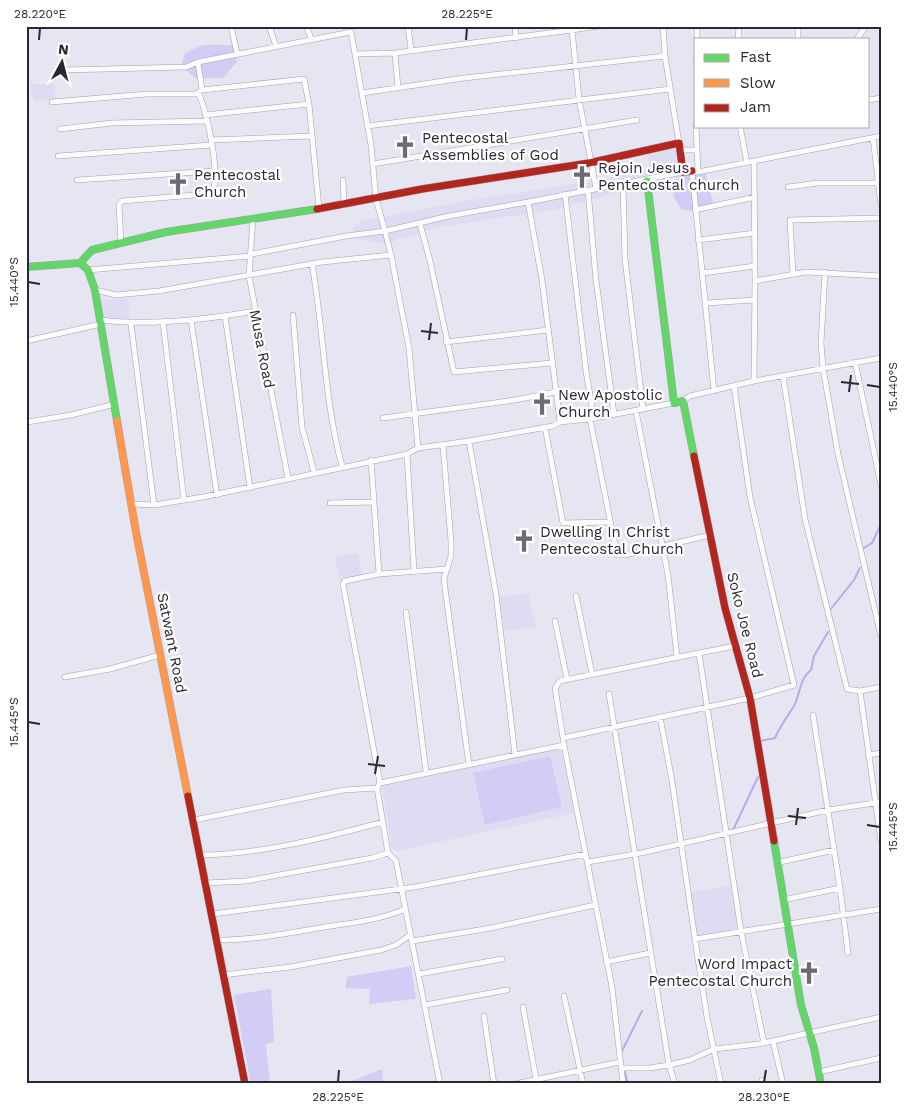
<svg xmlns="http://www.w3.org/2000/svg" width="907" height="1110" viewBox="0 0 907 1110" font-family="'Work Sans',sans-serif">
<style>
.built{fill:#dedcf3}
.green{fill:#d2cdf4}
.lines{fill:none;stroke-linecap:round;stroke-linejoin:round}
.stream{stroke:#b6acea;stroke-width:2}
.street-casing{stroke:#a2a1aa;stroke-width:6}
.fast-casing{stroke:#a2a1aa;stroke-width:8}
.slow-casing{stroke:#a2a1aa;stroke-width:8}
.jam-casing{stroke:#a2a1aa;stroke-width:8}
.street{stroke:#fbfbfd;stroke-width:5}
.fast{stroke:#63d668;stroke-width:7}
.slow{stroke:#ff974d;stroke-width:7}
.jam{stroke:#b3261e;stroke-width:7}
.ticks{fill:none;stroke:#292832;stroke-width:2}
.labels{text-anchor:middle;stroke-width:4.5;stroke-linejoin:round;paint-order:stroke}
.poi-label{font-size:15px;fill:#292832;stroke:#fff;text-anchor:start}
.street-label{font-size:15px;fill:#292832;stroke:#fff}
.neatline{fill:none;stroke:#292832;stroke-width:2}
.ticks-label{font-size:12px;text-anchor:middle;fill:#292832}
</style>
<rect width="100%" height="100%" fill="#e6e5f2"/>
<!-- built -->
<path class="built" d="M30,84H54L56,99L34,100Z
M675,149L680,171L652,177L647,155Z
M649,170L652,180L641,187L553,210L438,227L385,244L361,239L351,229L361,221L470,200L589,182Z
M99,299H128L130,321H101Z
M358,553L362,576L340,581L335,557Z
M528,593L536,627L504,631L498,598Z
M561,749L574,813L397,851L392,848L382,788L386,785Z
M731,886L738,934L698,940L690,892Z"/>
<!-- green -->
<path class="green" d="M203,45H232L238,52L236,63L223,78H195L181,66L185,53Z
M690,169L705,172L713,202L700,213L681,209L673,195L677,177Z
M550,756L562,807L485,825L473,773Z
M411,966L416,999L369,1004L370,989L345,988L347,977Z
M271,989L274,1042L266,1044L270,1081L251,1084L234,995Z
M382,1069L383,1084H345Z"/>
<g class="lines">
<!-- stream -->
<path class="stream" d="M862,549L872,543L881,524
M830,610L854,580L860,568
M760,743V741L775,738C780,726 787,717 794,706C800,694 800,678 811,670L814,656L828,632
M733,830L758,777
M622,1051L642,1011
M624,1068L628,1084"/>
<defs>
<path id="street" d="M231,26L237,53
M269,26L276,46
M306,26L311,38
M380,26H387
M408,26L411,50
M515,26L516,38
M663,26L665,56
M798,26V39
M572,30L598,26
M697,39V26
M738,39L739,26
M857,39L866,26
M395,53L398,88
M355,54L395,53L572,30L579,99L596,188
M696,60V61
M64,70L186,67L198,62
M202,90L198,62L351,32L371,145L376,199L385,231L449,216L528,202
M362,93L464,78L665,56L679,143
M868,100L881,98
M52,102L147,94H196L202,90L304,79L309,104L319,208
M205,115L309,104
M367,126L670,89
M696,126L698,172L692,171L714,391
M740,126L747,163
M60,129L112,123L207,121
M873,138L881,205
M211,140L312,136
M680,150H697
M58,156L211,145
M754,161L755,281
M373,164L637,120
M698,172L881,136
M77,180L214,171
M343,180L344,205
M623,184L625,259L643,409
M788,187L818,183H877
M588,190L596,280L614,414
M565,194L586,371L594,418
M695,210L755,197
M253,218L249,276L288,478
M420,224L430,261L454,372L552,363
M698,240L755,233
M121,243L119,205L122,201L207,194L213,191C220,170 207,114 199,94
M252,254L346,236L385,231L391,255
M312,264C324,331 324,400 342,466
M88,270L250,256
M825,272L821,343L823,368L838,454L881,636
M703,273L755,266
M793,274L790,220L881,218
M95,290L116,295L159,291L322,262L391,255L409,348L418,448
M707,303L754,300
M293,315L302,427L314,472
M225,316L250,488
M100,320C151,326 204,320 255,311
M191,320L217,495
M163,322L184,500
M131,324L154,505
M26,341L101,324
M446,342L548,330
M855,362L881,485
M783,376L805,519L847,689L860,691L881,687
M754,381L755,281L806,272L881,276
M683,401L690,396L754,381L881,358
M636,411L668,575L677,657
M383,418L515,400L556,392
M590,419L617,555H625L710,535
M27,422L71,415L115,404
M560,422L542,280L528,202L683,172
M545,427L563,523L610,522
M443,446L451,541V556L447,569
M407,454L418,448L469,441
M371,460L374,502
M330,503L374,502L379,574
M132,504L154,505L203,497L407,454L414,571
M576,596L592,674
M406,612L426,772
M555,621L567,679
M735,646L699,653L741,931L764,1043
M65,677L110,669L160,655
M860,691L881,841
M609,694L669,1065L675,1084
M660,717L672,781L695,939
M563,738L555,688L560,681L699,653
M564,745L563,738L750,698L794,685L750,497L734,386
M515,755L496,594L469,441L553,426L560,422L590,419L674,403
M868,755L881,753
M380,783L343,584L345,581L379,574L447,569L444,578L445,588L469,765
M377,788L380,783L564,745L612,987L623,1084
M194,820L344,790L377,788L388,853L396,861L440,1084
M201,855C262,854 324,838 383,822
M588,862L641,853L828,810L881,802
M776,863L834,850
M207,883L246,881L372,858L388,853
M840,888L848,953
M783,900L840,888L813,715
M213,914L415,887L586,854
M217,940C254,940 289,933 325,927C352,923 380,920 405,909
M412,941L491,928L595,905
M606,962L650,953
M419,974L502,959
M223,975L290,967L381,950L396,945L410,935
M564,996L583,1084
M425,1005L507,990
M523,1007L537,1084
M484,1016L494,1084
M773,1041L783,1084
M622,1068H649L669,1065L690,1060L714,1049L759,1044L881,1017
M819,1072L881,1058
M762,1080L763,1084
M515,1084L620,1062
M721,1084L707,1017L695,939L881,909"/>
<path id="fast" d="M647,181L674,403L683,401L694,456
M80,263L92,250L166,232L317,209
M26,267L80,263L88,270L95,290L117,421
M774,841L801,1005L814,1048L821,1084"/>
<path id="slow" d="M117,421L136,532L188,796"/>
<path id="jam" d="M317,209L422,189L589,163L679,143L683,172L692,171
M694,456L725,608L750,698L774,841
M188,796L245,1084"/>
</defs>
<!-- street casing -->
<use href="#street" class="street-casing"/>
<!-- fast casing -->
<use href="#fast" class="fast-casing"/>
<!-- slow casing -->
<use href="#slow" class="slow-casing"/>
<!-- jam casing -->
<use href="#jam" class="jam-casing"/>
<!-- street -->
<use href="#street" class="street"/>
<!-- fast -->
<use href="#fast" class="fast"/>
<!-- slow -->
<use href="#slow" class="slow"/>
<!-- jam -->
<use href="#jam" class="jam"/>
</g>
<!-- ticks -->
<path class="ticks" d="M39,40L40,28M466,40L467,28M28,282L40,284M421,331L438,333M429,340L431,323M841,382L859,384M867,385L880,387M849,392L851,375M28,722L40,724M368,764L385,766M375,774L378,756M788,816L806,818M796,825L798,808M867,825L880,827M338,1082L339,1070M764,1082L766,1070"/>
<!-- icons -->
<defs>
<symbol id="church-bare" viewBox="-9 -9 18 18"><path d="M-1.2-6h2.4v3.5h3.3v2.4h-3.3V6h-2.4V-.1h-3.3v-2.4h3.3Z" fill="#6b6a75" stroke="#fff" stroke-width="2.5" paint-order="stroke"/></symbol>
</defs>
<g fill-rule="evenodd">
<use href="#church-bare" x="389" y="131" width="32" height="32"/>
<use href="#church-bare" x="566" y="161" width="32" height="32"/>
<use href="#church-bare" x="162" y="168" width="32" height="32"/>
<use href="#church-bare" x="526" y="388" width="32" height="32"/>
<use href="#church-bare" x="508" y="525" width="32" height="32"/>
<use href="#church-bare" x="793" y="957" width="32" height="32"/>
</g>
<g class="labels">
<!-- poi labels -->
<g class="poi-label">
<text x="422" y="143">Pentecostal<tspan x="422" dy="17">Assemblies of God</tspan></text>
<text x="598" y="173">Rejoin Jesus<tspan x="598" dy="17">Pentecostal church</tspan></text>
<text x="194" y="180">Pentecostal<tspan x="194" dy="17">Church</tspan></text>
<text x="558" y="400">New Apostolic<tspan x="558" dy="17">Church</tspan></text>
<text x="540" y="537">Dwelling In Christ<tspan x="540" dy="17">Pentecostal Church</tspan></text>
<text x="792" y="969" text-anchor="end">Word Impact<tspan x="792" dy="17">Pentecostal Church</tspan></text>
</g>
<!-- street labels -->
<g class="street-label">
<text transform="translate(262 349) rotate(79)" y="5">Musa Road</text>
<text transform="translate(745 625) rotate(76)" y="5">Soko Joe Road</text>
<text transform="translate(172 643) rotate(79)" y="5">Satwant Road</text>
</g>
</g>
<!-- border -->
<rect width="907" height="1110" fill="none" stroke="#ffffff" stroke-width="55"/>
<!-- legend -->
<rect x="694" y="38" width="175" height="90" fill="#ffffff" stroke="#a9a9ad"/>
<rect x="704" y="54" width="25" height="8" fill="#63d668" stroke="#a9a9ad"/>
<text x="740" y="62" font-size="15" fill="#292832">Fast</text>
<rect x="704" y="79" width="25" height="8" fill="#ff974d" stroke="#a9a9ad"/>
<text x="740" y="88" font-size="15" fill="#292832">Slow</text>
<rect x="704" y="104" width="25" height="8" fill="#b3261e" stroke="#a9a9ad"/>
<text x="740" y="112" font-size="15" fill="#292832">Jam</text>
<!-- north arrow -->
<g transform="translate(62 62) rotate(7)" stroke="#ffffff" stroke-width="4" paint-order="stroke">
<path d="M0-4L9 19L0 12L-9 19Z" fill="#292832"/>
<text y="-8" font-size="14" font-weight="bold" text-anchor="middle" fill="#292832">N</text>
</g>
<rect x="28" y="28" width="852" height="1054" class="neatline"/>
<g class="ticks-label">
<text x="40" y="18">28.220°E</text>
<text x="467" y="18">28.225°E</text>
<text transform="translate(14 282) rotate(-90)" y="4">15.440°S</text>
<text transform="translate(893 387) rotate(-90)" y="4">15.440°S</text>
<text transform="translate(14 722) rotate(-90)" y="4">15.445°S</text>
<text transform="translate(893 827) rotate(-90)" y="4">15.445°S</text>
<text x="338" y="1101">28.225°E</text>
<text x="764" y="1101">28.230°E</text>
</g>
</svg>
